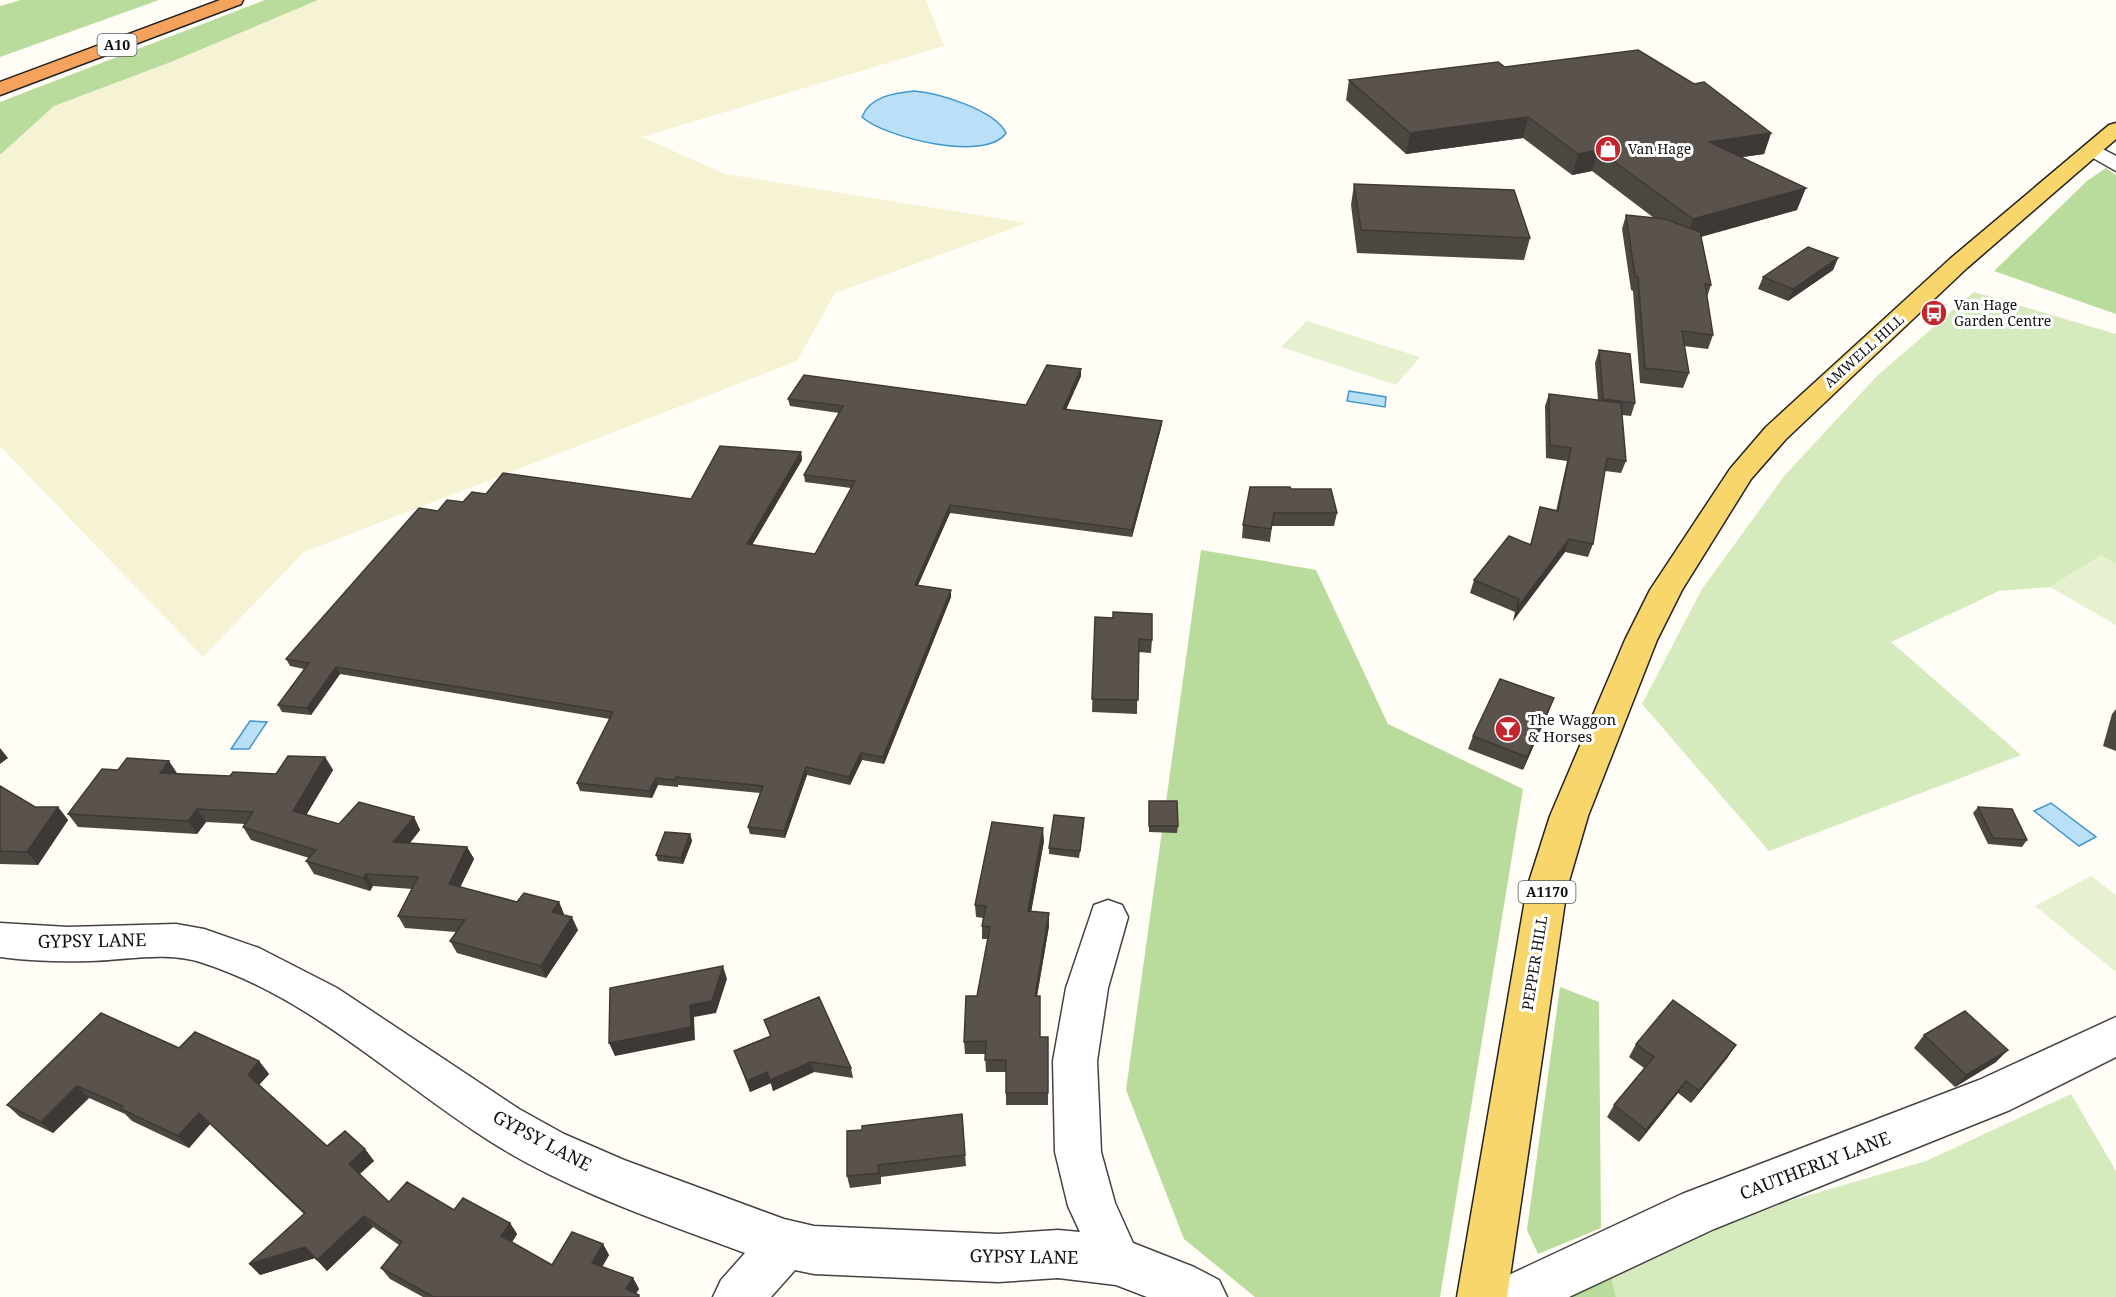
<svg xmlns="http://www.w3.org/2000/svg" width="2116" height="1297" viewBox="0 0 2116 1297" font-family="'Noto Serif',serif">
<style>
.farmland{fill:#f6f3d4}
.green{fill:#d5ebbd}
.forest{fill:#b9dc9c}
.pitch{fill:#e6f2cf}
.water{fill:#b9e0f7;stroke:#3f96cf;stroke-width:1.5}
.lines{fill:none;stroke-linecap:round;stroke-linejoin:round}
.minor-casing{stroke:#444;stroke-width:3}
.major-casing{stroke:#222;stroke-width:3}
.highway-casing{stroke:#222;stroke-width:3}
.minor{fill:#fff;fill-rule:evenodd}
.major{fill:#f9d66b;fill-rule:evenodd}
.highway{fill:#f5a25d;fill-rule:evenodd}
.wall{fill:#4d4742}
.shaded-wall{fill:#3f3936}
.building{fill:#5a524d;stroke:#3f3936;stroke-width:1.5}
.labels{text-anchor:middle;stroke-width:6;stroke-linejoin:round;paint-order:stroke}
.shield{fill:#fff;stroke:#585858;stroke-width:1.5}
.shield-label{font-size:14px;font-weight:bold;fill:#111}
.far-poi-label{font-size:14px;fill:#111;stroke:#fff;text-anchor:start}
.far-street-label{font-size:14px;fill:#111;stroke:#fff}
.poi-label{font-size:15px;fill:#111;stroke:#fff;text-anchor:start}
.street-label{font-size:15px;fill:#111;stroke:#fff}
.near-street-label{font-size:18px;fill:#111;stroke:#fff}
</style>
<rect width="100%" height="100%" fill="#fffdf5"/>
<!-- farmland -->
<path class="farmland" d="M318,0H926L944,46L642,137L725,174L1027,223L835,293L797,361L304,552L203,657L0,446V155L54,106L171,62Z"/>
<!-- green -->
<path class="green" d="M1974,292L2116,334V564L2101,556L2050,587L1999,591L1891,642L2021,755L1769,851L1642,704L1702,589L1785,475L1877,376Z
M2071,1094L2116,1171V1297H1616L1610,1271L1721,1221L1926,1161Z"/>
<!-- forest -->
<path class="forest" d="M21,0H159L0,57V6Z
M265,0H318L171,62L54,106L0,155V102Z
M2106,168L2116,175V314L1994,271L2087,181Z
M1201,550L1316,570L1388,724L1523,789L1440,1297H1255L1184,1239L1126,1090Z
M1560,987L1599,1002L1601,1228L1538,1254L1527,1230Z
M1610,1271L1616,1297H1571Z"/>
<!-- pitch -->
<path class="pitch" d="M1307,321L1420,357L1396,385L1281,347Z
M2101,555L2116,564V625L2050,587Z
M2091,876L2116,895V972L2035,906Z"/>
<!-- water -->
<path class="water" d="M914,91C939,93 995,110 1006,133C986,163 883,137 862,117C870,96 895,93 914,91Z
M1349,391L1386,397L1385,407L1347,401Z
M250,721L267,722L249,749H231Z
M2051,803L2096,837L2079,846L2034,811Z"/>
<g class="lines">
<defs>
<path id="minor" d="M2093,144L2116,156V171L2086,154L2083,150L2086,146Z
M1108,900L1122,905L1128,917L1108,988L1097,1061L1101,1152L1115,1203L1133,1243L1194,1267L1219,1280L1227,1297H1147L1116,1285L1058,1278L998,1282L814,1274L795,1270L771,1297H713L721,1280L745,1253C659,1221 566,1190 488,1140C394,1080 311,998 203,963C167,951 128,960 91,961C60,962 30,961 0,957V923L68,927L176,924L204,929L259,948L337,988L519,1109L564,1134L624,1160L784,1219L814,1226L998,1234L1058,1230L1080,1232L1068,1206L1055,1152L1053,1061L1066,988L1094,905Z
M2116,1017V1057L2010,1110L1714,1229L1569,1297H1490L1498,1280L1682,1194L1979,1080Z"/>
<path id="major" d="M2116,123V139L1967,268L1786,439L1751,479L1682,590L1657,640L1588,816L1567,888L1507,1297H1457L1527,888L1550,816L1625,640L1650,590L1730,469L1766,427L1951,258L2109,125Z"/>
<path id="highway" d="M220,0H243L241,4L0,95V82Z"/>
</defs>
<!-- minor casing -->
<use href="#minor" class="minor-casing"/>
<!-- major casing -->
<use href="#major" class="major-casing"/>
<!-- highway casing -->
<use href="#highway" class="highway-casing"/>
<!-- minor -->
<use href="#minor" class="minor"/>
<!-- major -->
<use href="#major" class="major"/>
<!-- highway -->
<use href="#highway" class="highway"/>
</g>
<!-- wall -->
<path class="wall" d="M1505,67L1771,133L1764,154L1741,157L1797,210L1701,237L1711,285L1707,297L1713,335L1708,349L1684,346L1689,373L1683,388L1640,383L1633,291L1631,290L1622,229L1626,215L1654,218L1592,171L1572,175L1523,138L1406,154L1346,100L1349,80Z
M1354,184L1530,238L1524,260L1357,253L1351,205Z
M1838,258L1833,270L1788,301L1758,289L1763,277Z
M1599,350L1635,403L1631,416L1622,415L1626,461L1621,473L1605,471L1593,544L1588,557L1565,552L1513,621L1515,612L1470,593L1474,580L1530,545L1540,507L1556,511L1567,461L1546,458L1545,406L1549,394L1598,400L1595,363Z
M1081,376L1066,410L1162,421L1161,428L1132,537L950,513L918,585L951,590V597L884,764L862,760L850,785L807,775L785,838L750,834L748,827L760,793L678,785V787L658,785L652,798L580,791L577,783L610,719L340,674L311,715L282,712L278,705L304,669L290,666L286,659L438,511L486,494L691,499L801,452L802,460L752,545L815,554L851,488L805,482L804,475L839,413L790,406L788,399L1026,405Z
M1291,489L1337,513L1334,526H1272L1270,542L1242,538L1243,525Z
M1095,617L1152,640L1151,653L1138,652L1137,714L1092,712Z
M2116,709V751L2103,746L2112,714Z
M1549,711L1523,770L1468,749L1473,736Z
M325,757L333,770L306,815L339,824L414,817L420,830L410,843L467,847L474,859L460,887L517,902H559L564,915L578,930L546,978L457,953L450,941L456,932L405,928L398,916L412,889L373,886L370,891L314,874L306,861L309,858L251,840L243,827L245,824L206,822L197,834L78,827L68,814L177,774L230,776L276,774Z
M0,786L35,807H58L68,820L38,865L0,864Z
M1149,801L1178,826L1177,833L1149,832Z
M1978,807L2027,840L2022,847L1988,844L1973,813Z
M1084,824L1079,858L1049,854V848Z
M690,834L692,841L683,864L658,861L656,855Z
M1044,841L1031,911L1049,926L1037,996L1040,1037H1048V1105H1006V1072H986L985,1054H965L964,1042L977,996L988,939H982V926L983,918L976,917L975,905Z
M764,1020L851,1068L853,1078L814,1072L773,1091L771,1083L750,1092L734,1051L770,1036Z
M1924,1035L1996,1062L1955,1087L1914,1048Z
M1636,1044L1728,1057L1691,1103L1678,1093L1639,1142L1607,1117L1614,1105L1644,1068L1629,1057Z
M179,1048L259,1061L269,1074L259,1085L327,1146L365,1149L374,1161L360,1174L389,1202L454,1210L510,1223L517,1234L512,1242L552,1265L603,1244L609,1255L602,1267L633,1278L639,1289L636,1293L639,1295L640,1297H423L390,1279L381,1268L399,1245L373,1227L327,1271L315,1258L260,1275L304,1214L210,1124L189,1148L132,1121L125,1114L89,1098L53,1133L20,1117L7,1105Z
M962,1114L966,1166L881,1177V1184L850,1188L847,1176L862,1130Z"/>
<!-- shaded-wall -->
<path class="shaded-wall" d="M1528,117L1523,138L1406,154L1410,133Z
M1771,133L1764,154L1702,163L1709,142Z
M1598,150L1592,171L1572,175L1578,154Z
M1806,188L1797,210L1685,241L1693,219Z
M1838,258L1833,270L1788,301L1793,289Z
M1081,369V376L1063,416V409Z
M1162,421L1161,428L1132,537V530Z
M801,452L802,460L748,552L747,544Z
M950,505V513L915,592V585Z
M1569,539L1565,552L1513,621L1517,608Z
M951,590V597L884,764L883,757Z
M336,667L340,674L311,715L307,708Z
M1554,698L1549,711L1523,770L1527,757Z
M0,748L8,758L0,764Z
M861,753L862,760L850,785L849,777Z
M325,757L333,770L301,824L293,811Z
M169,761L177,773H160Z
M806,767L807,775L785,838L784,831Z
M656,778L658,785L652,798L649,791Z
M58,807L68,820L38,865L27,852Z
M197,809L206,822L197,834L188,821Z
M414,817L420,830L400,855L393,842Z
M1043,828L1044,841L1029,924L1028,911Z
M690,834L692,841L683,864L681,858Z
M467,847L474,859L456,896L449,884Z
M366,874L373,886L370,891L363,878Z
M559,902L564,914L558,925L552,912Z
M1049,913V926L1035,1008V996Z
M572,917L578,930L546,978L541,966Z
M723,966L727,979L716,1013L694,1017L695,1040L615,1056L609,1043L690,1005Z
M1736,1045L1728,1057L1691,1103L1699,1091Z
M2008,1050L1996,1062L1955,1087L1966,1075Z
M259,1061L269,1074L257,1087L248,1075Z
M811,1062L814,1072L773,1091L770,1080Z
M767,1072L771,1083L750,1092L747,1081Z
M1686,1081L1678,1093L1639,1142L1646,1130Z
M77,1086L89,1098L53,1133L41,1122Z
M199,1113L210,1124L189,1148L178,1136Z
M365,1149L374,1161L358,1175L349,1164Z
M364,1216L373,1227L327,1271L317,1260Z
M510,1223L517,1234L509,1247L501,1236Z
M603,1244L609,1255L598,1274L592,1263Z
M305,1247L315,1258L260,1275L249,1264Z
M633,1278L639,1289L634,1297L626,1289Z"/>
<!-- building -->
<path class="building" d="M1638,50L1694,84L1704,82L1771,133L1709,142L1806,188L1693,219L1598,150L1578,154L1528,117L1410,133L1349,80L1498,62L1505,67Z
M1354,184L1514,190L1530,238L1361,230Z
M1626,215L1665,219L1700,232L1711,285L1705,284L1713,335L1682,331L1689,373L1645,368L1638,277L1635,276Z
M1808,247L1838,258L1793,289L1763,277Z
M1599,350L1630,354L1635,403L1603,399Z
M1047,365L1081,369L1063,409L1162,421L1132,530L950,505L915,585L951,590L883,757L861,753L849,777L806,767L784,831L748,827L763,786L676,777L675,780L656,778L649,791L577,783L613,712L336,667L307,708L278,705L309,663L286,659L419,508L438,511L447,500L463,502L472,492L486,494L503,473L691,499L720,446L801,452L747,544L815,554L855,481L804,475L843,406L788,399L804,375L1026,405Z
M1549,394L1621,403L1626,461L1607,458L1593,544L1569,539L1517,608L1519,599L1474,580L1509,536L1531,545L1540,507L1558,511L1571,448L1550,445Z
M1250,487H1290L1291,489H1331L1337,513H1274L1271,529L1243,525Z
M1113,612L1152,614V640L1139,639L1138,700L1092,699L1095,617L1113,618Z
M1500,679L1554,698L1527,757L1473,736Z
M288,756L325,757L293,811L339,824L359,802L414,817L393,842L467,847L449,884L517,902L524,893L559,902L552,912L572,917L541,966L450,941L465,920L398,916L418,877L366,874L363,878L306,861L316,850L243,827L253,812L197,809L188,821L68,814L102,769L118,770L127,758L169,761L160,773L230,776L233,772L276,774Z
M0,786L35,807H58L27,852L0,851Z
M1149,801H1177L1178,826H1149Z
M1978,807L2012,809L2027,840L1993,838Z
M1054,815L1084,818L1080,851L1049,848Z
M992,822L1043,828L1028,911L1049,913L1035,996H1040V1037H1048V1093H1006V1060H985L986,1041L964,1042L966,996H977L990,927L982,926L986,906L975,905Z
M665,832L690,834L681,858L656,855Z
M723,966L712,1001L690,1005L691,1027L609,1043L610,988Z
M819,997L851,1068L811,1062L770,1080L767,1072L747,1081L734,1051L771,1036L764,1020Z
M1673,1000L1736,1045L1699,1091L1686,1081L1646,1130L1614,1105L1654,1057L1636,1044Z
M1965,1011L2008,1050L1966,1075L1924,1035Z
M101,1013L179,1048L195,1032L259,1061L248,1075L327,1146L345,1131L365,1149L349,1164L389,1202L407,1182L454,1210L463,1198L510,1223L501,1236L552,1265L572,1232L603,1244L592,1263L633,1278L626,1289L639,1295L638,1297H434L381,1268L402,1242L364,1216L317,1260L305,1247L249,1264L305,1213L199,1113L178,1136L121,1109L123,1106L77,1086L41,1122L7,1105Z
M962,1114L965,1155L878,1165L879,1173L847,1176V1131L862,1130V1126Z"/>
<!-- icons -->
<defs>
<symbol id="shop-disc" viewBox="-11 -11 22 22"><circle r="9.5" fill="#c4262e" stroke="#fff"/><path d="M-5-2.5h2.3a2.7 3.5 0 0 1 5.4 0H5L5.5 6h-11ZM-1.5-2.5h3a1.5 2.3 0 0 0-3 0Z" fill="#fff"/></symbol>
<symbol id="bus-disc" viewBox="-11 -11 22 22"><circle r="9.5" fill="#c4262e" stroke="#fff"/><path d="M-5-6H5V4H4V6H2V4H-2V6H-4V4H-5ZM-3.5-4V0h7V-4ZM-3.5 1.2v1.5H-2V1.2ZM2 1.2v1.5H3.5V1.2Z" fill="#fff"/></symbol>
<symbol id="bar-disc" viewBox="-11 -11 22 22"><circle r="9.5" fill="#c4262e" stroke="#fff"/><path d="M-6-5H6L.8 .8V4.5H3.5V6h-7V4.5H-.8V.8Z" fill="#fff"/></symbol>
</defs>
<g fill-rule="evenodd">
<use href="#shop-disc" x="1593" y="134" width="30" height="30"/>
<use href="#bus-disc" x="1919" y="298" width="30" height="30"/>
<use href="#bar-disc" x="1493" y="714" width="30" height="30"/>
</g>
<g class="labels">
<!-- shield labels -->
<g class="shield">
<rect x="97.5" y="34" width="39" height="22" rx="4.5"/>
<rect x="1518.5" y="881" width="57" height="22" rx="4.5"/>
</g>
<g class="shield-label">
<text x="117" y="50">A10</text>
<text x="1547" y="897">A1170</text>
</g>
<!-- far-poi labels -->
<g class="far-poi-label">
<text x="1628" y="154">Van Hage</text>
<text x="1954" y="310">Van Hage<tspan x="1954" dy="16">Garden Centre</tspan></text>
</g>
<!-- far-street labels -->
<g class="far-street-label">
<text transform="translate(1864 351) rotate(-42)" y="5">AMWELL HILL</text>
</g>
<!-- poi labels -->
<g class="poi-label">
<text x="1528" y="725">The Waggon<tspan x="1528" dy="17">&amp; Horses</tspan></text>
</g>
<!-- street labels -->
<g class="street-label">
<text transform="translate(1535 963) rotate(-81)" y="5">PEPPER HILL</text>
</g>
<!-- near-street labels -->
<g class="near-street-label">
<text transform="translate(92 941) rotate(-1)" y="6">GYPSY LANE</text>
<text transform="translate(542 1141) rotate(28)" y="6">GYPSY LANE</text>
<text transform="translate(1815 1166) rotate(-21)" y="6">CAUTHERLY LANE</text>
<text transform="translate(1024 1257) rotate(1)" y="6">GYPSY LANE</text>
</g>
</g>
</svg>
